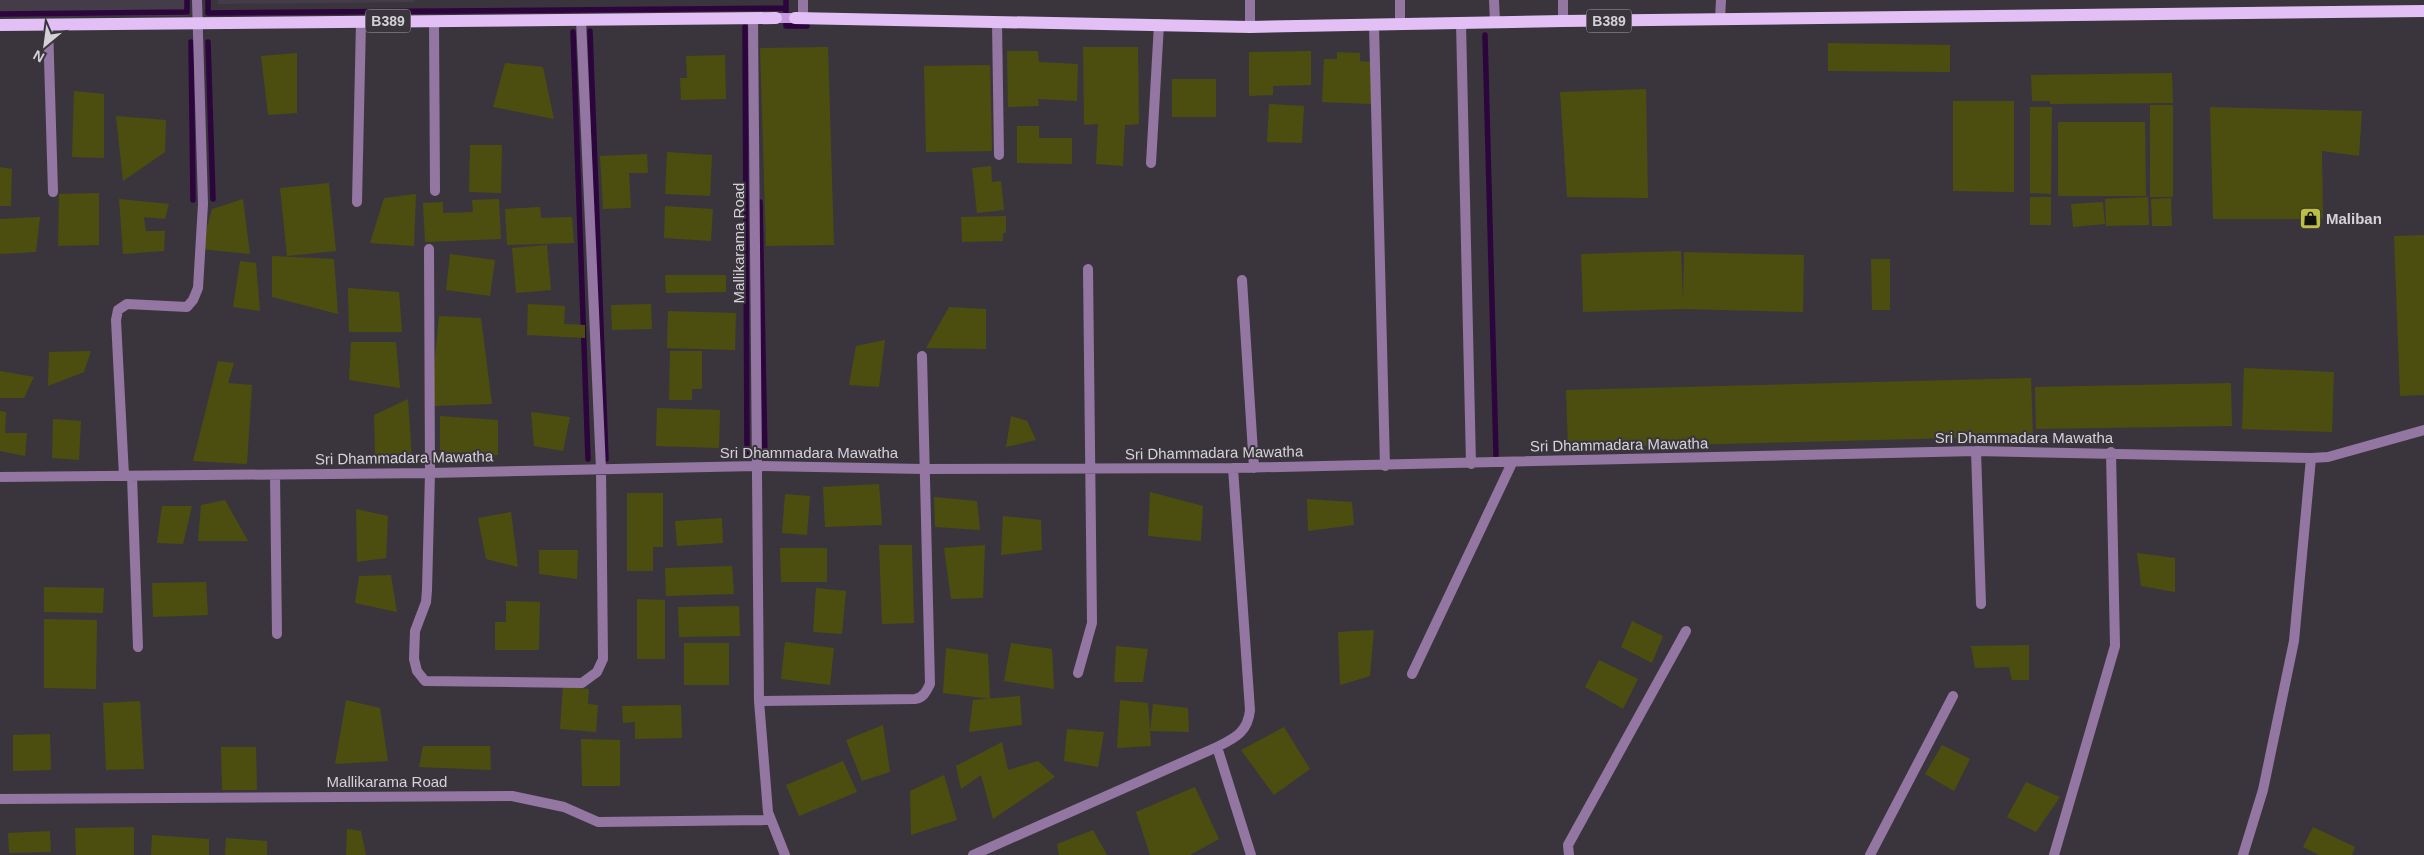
<svg xmlns="http://www.w3.org/2000/svg" width="2424" height="855" viewBox="0 0 2424 855" font-family="Arial,sans-serif">
<style>
.built{fill:#453c49}
.lines{fill:none;stroke-linecap:round;stroke-linejoin:round}
.stream{stroke:#2c053c;stroke-width:5.5}
.building{fill:#4c4e0f}
.street{stroke:#9377a2;stroke-width:10}
.secondary{stroke:#c799df;stroke-width:10}
.primary{stroke:#e2c0f5;stroke-width:12}
.labels{text-anchor:middle;stroke-width:4;stroke-linejoin:round;paint-order:stroke}
.shield{fill:#3a353d;stroke:#a6a3a9;stroke-width:1}
.shield-label{font-size:14px;font-weight:bold;fill:#d5d2d7}
.poi-label{font-size:15px;font-weight:bold;fill:#d5d2d7;stroke:#3a353d;text-anchor:start}
.street-label{font-size:15px;fill:#d5d2d7;stroke:#3a353d}
</style>
<rect width="100%" height="100%" fill="#3a353d"/>
<!-- built -->
<path class="built" d="M0,0H188V16H0Z
M218,0H415V2L218,4Z"/>
<g class="lines">
<!-- stream -->
<path class="stream" d="M208,0V13L786,8
M786,0V26H807
M0,14L187,12V0
M745,27L747,456
M590,31L606,459
M573,32L588,459
M1485,35L1496,455
M191,42L193,200
M208,42L213,199
M760,202L765,456"/>
</g>
<!-- building -->
<path class="building" d="M1828,43L1950,45V72L1828,71Z
M828,47L834,245L766,246L760,48Z
M1083,47H1138L1139,124L1125,125L1123,166L1096,164L1098,124L1084,125Z
M1007,51H1038L1039,62L1078,64L1077,101L1038,99L1039,106L1008,107Z
M1311,51V85L1273,86V95L1249,96V52Z
M1337,52L1360,53V61L1373,62L1371,104L1322,102L1324,59H1337Z
M297,53V113L268,115L261,56Z
M725,55L726,99L681,100L680,78H687L686,56Z
M505,63L543,67L554,119L493,107Z
M990,65L992,151L926,152L924,66Z
M2172,73L2173,103L2050,104V101H2032L2031,75Z
M1172,79H1216V117H1172Z
M1646,89L1648,198L1567,197L1560,92Z
M74,91L104,94V158L72,157Z
M1953,101H2014V192L1953,191Z
M1269,104L1304,106L1302,143L1267,142Z
M2150,105H2173V197H2150Z
M2030,107H2052L2051,194L2030,193Z
M2210,107L2362,111L2359,156L2322,151L2323,219H2213Z
M116,116L166,120L165,152L123,181Z
M2058,122H2145L2146,196H2058Z
M1017,126H1039V138H1072V164L1017,163Z
M470,145H502L501,193L469,192Z
M667,152L712,155L710,196L665,194Z
M647,154L648,173H629L631,208L603,209L600,156Z
M991,166L992,182L1001,181L1004,210L977,213L972,168Z
M0,167L12,169L11,206H0Z
M329,183L336,251L287,256L280,188Z
M99,193V245L58,246L59,194Z
M416,194L414,246L370,243L384,198Z
M2030,197H2051V225H2030Z
M2148,197L2149,225L2106,226L2105,199Z
M2171,198L2172,226H2152L2151,199Z
M119,199L169,204L165,219L144,217L146,231H165L164,251L123,254Z
M243,199L250,254L201,249L212,209Z
M499,199L501,239L425,242L423,203L443,202V213L473,212L472,200Z
M2103,202L2105,224L2073,227L2071,204Z
M665,206L713,209L711,241L664,238Z
M540,207L541,218L572,217L574,243L507,245L505,209Z
M1006,216V233H1003V241L962,242L961,217Z
M40,217L36,252L0,254V219Z
M2424,235V395L2400,396L2394,236Z
M547,245L551,290L516,293L512,248Z
M1681,251L1683,301L1684,252L1804,255L1803,312L1683,309L1583,312L1581,254Z
M450,254L495,260L490,296L446,290Z
M272,256L334,259L338,314L272,297Z
M1871,259H1890V310H1872Z
M240,261L256,263L260,311L233,307Z
M665,275H726V292L666,293Z
M348,288L399,292L402,332H349Z
M528,304L565,306L564,324L585,325V338L527,335Z
M651,304L652,329L612,330L611,305Z
M949,307L986,309V349L926,348Z
M668,311L736,313L735,350L667,348Z
M439,316L481,318L492,404L430,406Z
M885,340L879,387L849,385L856,346Z
M351,342H396L400,388L349,380Z
M91,351L84,372L48,386L49,352Z
M670,351H702V389H692V400H669Z
M218,361L234,363L228,383L252,385L247,464L193,461Z
M2244,368L2334,372L2332,432L2242,429Z
M0,371L34,377L24,398H0Z
M2031,378L2033,436L1568,448L1566,390Z
M2231,383L2232,426L2036,429L2035,387Z
M408,399L412,460L375,457L374,415Z
M657,408L720,410L719,448L656,446Z
M0,411L6,412L5,433H27L25,456L0,451Z
M531,412L570,417L563,451L534,446Z
M440,416L498,420V455L440,456Z
M1011,416L1027,421L1036,440L1006,447Z
M53,419L81,421L79,460L52,458Z
M879,484L882,525L825,527L823,487Z
M1150,492L1203,506L1201,541L1148,536Z
M627,493H663V547H653V571H627Z
M785,494L810,496L807,535L782,533Z
M934,497L977,501L980,530L935,527Z
M1307,499L1352,502L1354,525L1308,531Z
M225,500L248,541H198L201,505Z
M162,506H192L183,544L157,543Z
M356,509L388,516L386,558L357,562Z
M511,512L518,567L486,559L478,518Z
M1003,516L1041,520L1042,550L1001,555Z
M722,518L723,543L677,546L675,521Z
M879,545H912L914,623L882,624Z
M985,545L983,598L951,599L944,548Z
M780,548H827V582H781Z
M539,550H578L577,579L539,574Z
M2137,553L2175,558V592L2141,586Z
M732,566L734,594L666,596L665,568Z
M391,575L397,612L355,603L359,576Z
M206,582L208,615L153,617L152,583Z
M44,587L104,588L103,613L44,612Z
M816,588L846,591L842,634L813,632Z
M637,599L665,600V659H637Z
M506,601L540,602L539,650H495V622H506Z
M739,606L740,636L679,637L678,607Z
M44,619L97,620L96,689L44,688Z
M1632,621L1663,636L1652,663L1621,647Z
M1374,630L1370,676L1340,685L1338,632Z
M785,642L834,648L830,685L781,679Z
M684,643H729V685H684Z
M1011,643L1052,649L1054,689L1004,681Z
M2029,645V680H2012L2009,667L1975,668L1971,646Z
M1116,646L1148,649L1143,682H1114Z
M946,648L988,654L990,699L943,693Z
M1599,660L1638,679L1623,709L1585,687Z
M563,686L589,689L588,704L598,705L596,732L560,729Z
M1020,696L1022,725L969,732L973,700Z
M346,700L380,708L388,761L335,764Z
M1120,700L1148,703L1150,731L1153,704L1188,708L1189,732L1150,731L1151,746L1117,748Z
M140,701L144,769L106,770L103,703Z
M681,705L682,738L635,739V722L623,723L622,706Z
M883,725L890,772L862,781L846,740Z
M1284,727L1310,769L1274,795L1241,750Z
M1067,729L1104,732L1098,767L1064,761Z
M50,734L51,770L13,771V735Z
M581,739L620,740V786H582Z
M1002,742L1008,770L1038,761L1055,777L993,819L981,775L961,789L956,766Z
M1942,745L1970,759L1954,791L1925,774Z
M423,746H490L491,770L419,767Z
M221,747H256L257,790H222Z
M843,761L857,792L799,816L786,785Z
M944,775L957,820L911,835L910,791Z
M2026,782L2060,797L2036,832L2007,817Z
M1195,787L1219,839L1190,855H1150L1136,812Z
M134,827V855H76L75,828Z
M2313,827L2355,847L2352,855H2319L2303,847Z
M347,829L361,831L366,855H346Z
M1093,830L1107,855H1059L1057,844Z
M50,831L51,852L9,853L8,833Z
M152,835L209,839V855H151Z
M226,838L267,841V855H225Z"/>
<g class="lines">
<!-- street -->
<path class="street" d="M803,0V17
M1494,0L1495,22
M753,19L759,701L768,812L785,855
M1720,20L1721,0
M434,21L435,191
M1563,21V0
M997,22L999,155
M1461,23L1471,464
M1400,24V0
M48,25L53,192
M1374,25L1385,466
M1250,27V0
M1151,163L1159,24
M357,202L361,22
M429,249L430,473L427,590L426,602L415,631L414,659L417,671L425,681L582,683L597,672L603,659L601,469L581,20
M1242,280L1254,468
M1976,451L1981,604
M275,475L277,634
M124,476L116,320L118,310L127,304L187,307L193,300L198,288L203,204L197,0
M132,476L138,647
M0,477L430,473L756,466L924,469L1233,468L1976,451L2311,458L2328,457L2424,430
M1078,673L1092,623L1088,269
M1412,674L1512,463
M759,701L915,699C923,698 926,692 930,684L922,356
M1217,747L1251,855
M0,799L512,796L564,807L598,822L770,820
M973,855L1217,747C1235,738 1248,732 1250,710L1233,468
M1569,855L1568,845L1686,631
M1870,855L1953,696
M2054,855L2115,646L2111,452
M2243,855L2263,790L2294,641L2311,458"/>
<!-- secondary -->
<path class="secondary" d="M776,18H795"/>
<!-- primary -->
<path class="primary" d="M795,18L1250,27L1563,21L2424,11
M0,25L776,18"/>
</g>
<!-- icons -->
<defs>
<symbol id="shop-square" viewBox="-11 -11 22 22"><rect x="-9" y="-9" width="18" height="18" rx="4" fill="#bcbf44" stroke="#3a353d"/><path d="M-5-2.5h2.3a2.7 3.5 0 0 1 5.4 0H5L5.5 6h-11ZM-1.5-2.5h3a1.5 2.3 0 0 0-3 0Z" fill="#111"/></symbol>
</defs>
<g fill-rule="evenodd">
<use href="#shop-square" x="2298" y="206" width="25" height="25"/>
</g>
<g class="labels">
<!-- shield labels -->
<g class="shield">
<rect x="365.5" y="9.5" width="45" height="23" rx="4"/>
<rect x="1586.5" y="9.5" width="45" height="23" rx="4"/>
</g>
<g class="shield-label">
<text x="388" y="26">B389</text>
<text x="1609" y="26">B389</text>
</g>
<!-- poi labels -->
<g class="poi-label">
<text x="2326" y="224">Maliban</text>
</g>
<!-- street labels -->
<g class="street-label">
<text transform="translate(739 243) rotate(-90)" y="5">Mallikarama Road</text>
<text x="2024" y="443">Sri Dhammadara Mawatha</text>
<text transform="translate(1619 445) rotate(-1)" y="5">Sri Dhammadara Mawatha</text>
<text x="809" y="458">Sri Dhammadara Mawatha</text>
<text transform="translate(1214 453) rotate(-1)" y="5">Sri Dhammadara Mawatha</text>
<text transform="translate(404 458) rotate(-1)" y="5">Sri Dhammadara Mawatha</text>
<text x="387" y="787">Mallikarama Road</text>
</g>
</g>
<!-- north arrow -->
<g transform="translate(45 45) rotate(209)" stroke="#3a353d" stroke-width="4" paint-order="stroke">
<path d="M0-4L9 19L0 12L-9 19Z" fill="#d5d2d7"/>
<text y="-8" font-size="14" font-weight="bold" text-anchor="middle" fill="#d5d2d7">N</text>
</g>
</svg>
